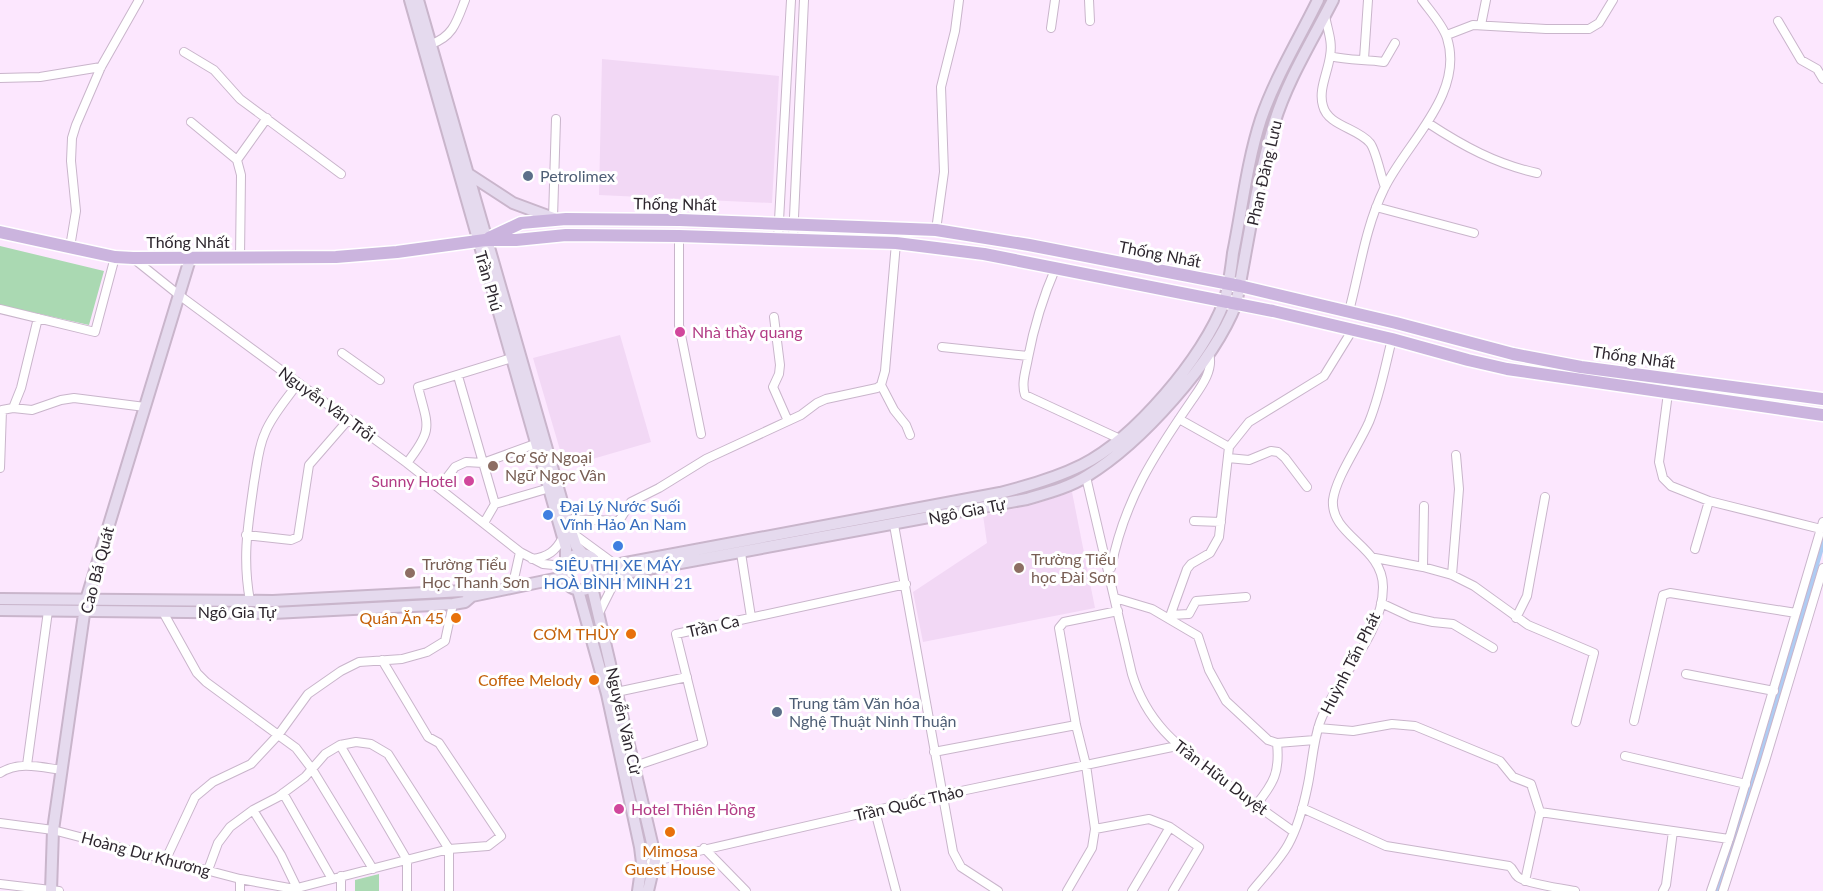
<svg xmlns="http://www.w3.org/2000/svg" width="1823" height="891" viewBox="0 0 1823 891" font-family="Lato,sans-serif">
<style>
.built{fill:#f2d8f5}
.green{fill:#aad9b2}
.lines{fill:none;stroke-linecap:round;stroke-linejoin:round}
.canal{stroke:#aeccf3;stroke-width:8}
.street-casing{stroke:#c9b5cb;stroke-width:10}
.secondary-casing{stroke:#c9b5cb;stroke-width:14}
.primary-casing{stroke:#fff;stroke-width:15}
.street{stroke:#fff;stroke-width:8}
.secondary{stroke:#e5daee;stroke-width:10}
.primary{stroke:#cbb4de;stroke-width:12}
.service-dot{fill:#5c6f8a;stroke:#fff;stroke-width:2}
.hotel-dot{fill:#d1479c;stroke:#fff;stroke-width:2}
.education-dot{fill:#8d6e63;stroke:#fff;stroke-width:2}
.shop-dot{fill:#3f7fe0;stroke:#fff;stroke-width:2}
.food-dot{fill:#e8710a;stroke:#fff;stroke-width:2}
.labels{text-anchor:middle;stroke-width:6;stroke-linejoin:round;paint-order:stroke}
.street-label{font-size:16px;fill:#2d262e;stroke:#fff}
.service-label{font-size:16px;fill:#4e5e75;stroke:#fff;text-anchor:start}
.hotel-label{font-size:16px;fill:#b23c85;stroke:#fff;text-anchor:start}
.education-label{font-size:16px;fill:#785e54;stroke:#fff;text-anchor:start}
.shop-label{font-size:16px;fill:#366cbe;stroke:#fff;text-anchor:start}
.food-label{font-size:16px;fill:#c56008;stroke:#fff;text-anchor:end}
</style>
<rect width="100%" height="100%" fill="#fce7fe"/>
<!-- built -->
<path class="built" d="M602,59L779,76L772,203L599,195Z
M620,335L651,442L565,467L533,358Z
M1072,492L1095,608L923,642L913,592L987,543L983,515L1032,505Z"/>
<!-- green -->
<path class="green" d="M0,246L104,271L89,325L0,305Z
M379,874V891H355V880Z"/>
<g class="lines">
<!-- canal -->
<path class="canal" d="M1716,891L1735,841L1823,537"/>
<defs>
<path id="street" d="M1089,0L1090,21
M1325,15C1327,29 1333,41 1330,56C1328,72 1318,90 1323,106C1328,126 1358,128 1370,143C1376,150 1381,177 1385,187
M1778,21L1801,60L1817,69L1823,79
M1481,25L1486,0
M1051,28L1055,0
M1447,35L1473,25L1546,29H1589L1599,23L1613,0
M431,44C453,37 457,21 465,0
M184,52L214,70L240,99L341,174
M1330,56C1349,61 1366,59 1384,62L1395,43
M1364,59L1368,0
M0,78L40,77L101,67
M191,122L237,160
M1428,123C1463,146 1496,164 1537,173
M237,160L241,175L240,258
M237,160L267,118
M1376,207L1474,233
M553,218L556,119
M936,230L944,172L941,87L955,31L959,0
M679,236V325L701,434
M778,239L791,0
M793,239L804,0
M70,247L76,211L71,161L72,138L76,125L101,67L139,0
M134,259L179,295L407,463L520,552L543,564L564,566
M1056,267C1043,297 1034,326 1028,358C1026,370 1021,383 1025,395L1120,439
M0,309L95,332L115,257
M1349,311C1360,270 1365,228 1384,189C1406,143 1465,94 1447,38C1443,25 1430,11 1422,0
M774,317L780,365L779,374L773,387L788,421
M942,347L1028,356
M342,353L380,380
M458,376L495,504L484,523
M881,385L894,410L906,425L910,435
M1668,393L1659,462L1663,478L1671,486L1709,501L1821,529
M13,408L21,388L38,318
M1179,419L1229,447
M1228,458L1249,460L1271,451L1278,452L1285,458L1307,487
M407,463C434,428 428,427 418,387L515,357
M0,468L2,410L13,408L32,410L61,400L74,398L145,407
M1086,477L1132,674C1147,724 1179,747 1219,778C1243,796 1269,814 1294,832
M439,488L455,467L466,462L483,463L535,444
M495,504L553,487
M567,519L619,521L631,502L659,488L706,459L801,415L817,403L826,399L877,388L881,385L885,371L896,243
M1194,521L1221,522
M894,525L953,852L961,867L998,891
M571,532L616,565
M246,535L291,540L298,537L309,465L349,419
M1695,549L1709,501
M741,553L751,617
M1375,558L1423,567L1452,575L1474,586L1528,625L1594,653L1576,722
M532,559C548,557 556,551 563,537
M1423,567L1424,506
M1111,568C1124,501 1154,455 1192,400C1201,387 1214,370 1209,354
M1452,575L1459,489L1456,455
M512,588L520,552
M1115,598L1152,609L1198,636L1209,670L1226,701L1268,740L1277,743L1315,740
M250,601C242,557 248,525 254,482C257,466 258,448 265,433C272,415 287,399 298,383
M1381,603L1411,617L1433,622L1453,624L1493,648
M163,612L197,673L206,682L296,748L312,769L373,869
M599,613L615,581L622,575
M1171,615L1189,614L1196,601L1246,597
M1516,618L1527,596L1545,497
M1169,619L1187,569L1191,564L1210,553L1219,537L1229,447L1249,422L1324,376L1353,329
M1686,674L1774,691
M612,693L687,677
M1634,721L1663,595L1670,593L1796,613
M1318,728L1353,731L1392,724L1415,726L1500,761L1513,777L1531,784L1540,812L1729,839
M340,745L407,860V891
M934,752L1076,725
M1625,756L1746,784
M27,765L48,611
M629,768L703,743L676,634L906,584
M0,773C19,761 40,767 61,770
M283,793L332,879
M1256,805C1274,783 1280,772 1277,743
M1302,808L1386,846L1509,866C1514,869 1513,873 1518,877C1524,883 1564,889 1575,891
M253,810L281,855L297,888
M875,811L896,891
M0,823L53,830L240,879L289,888H297L449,849L488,846L501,836L439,743L428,737L382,660
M1095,829L1149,819L1170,827L1199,847L1173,891
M704,848L746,891
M166,859L195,797L213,782L251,764L279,734L308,694L341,671L359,662L402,659L427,652L445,641L453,604
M651,862L942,795L1177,746
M208,870L218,843L230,827L253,810L278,797L305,777L325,754L340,745L356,742L371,744L388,754L449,849V891
M341,876V891
M240,879V891
M1525,881L1540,812
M0,884L59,891
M1067,891L1092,848L1095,829L1086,765L1076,725L1059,628L1064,622L1118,611
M1132,891L1170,827
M1252,891C1264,876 1279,861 1288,845C1298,827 1304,804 1308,784C1312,764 1313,742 1320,722C1336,678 1383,636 1383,587C1383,546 1330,536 1333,500C1336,477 1359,445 1369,422C1380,395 1385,367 1392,339
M1663,891L1666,885L1673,831
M1711,891L1729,839L1823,522
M1723,891L1765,761L1823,568"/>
<path id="secondary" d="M410,0L566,548V562
M418,0L567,519L576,546L583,554
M467,173L513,203L556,219
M563 572a18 18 0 1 1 36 0a18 18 0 1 1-36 0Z
M599,568L1000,493C1028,486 1056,478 1082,465C1134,439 1204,357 1224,302C1229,287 1231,269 1233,253C1242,209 1247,162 1261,119C1275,78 1299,39 1318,0
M599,578L1027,499C1047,493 1068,488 1087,476C1141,443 1213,363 1236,304C1248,244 1256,183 1274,124C1287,81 1312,41 1333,0
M592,587L652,843L655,861L648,891
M578,590L607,694L640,847L642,863L638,891
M0,599L273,601L463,591L472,596
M0,610L273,613L453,604L465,602L472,596L564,577
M51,891L53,830L86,600L190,259"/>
<path id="primary" d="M0,232L115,257L133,258L336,257L397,252L485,240H516L566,235L679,236L896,243L984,254L1273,311L1392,339L1468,360L1507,369L1823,415
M489,238L521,223L566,219L680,220L936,230L1029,245L1240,286L1396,323L1513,354L1581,367L1823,399"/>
</defs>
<!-- street casing -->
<use href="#street" class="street-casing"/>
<!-- secondary casing -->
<use href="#secondary" class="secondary-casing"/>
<!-- primary casing -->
<use href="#primary" class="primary-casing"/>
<!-- street -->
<use href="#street" class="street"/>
<!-- secondary -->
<use href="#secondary" class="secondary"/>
<!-- primary -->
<use href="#primary" class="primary"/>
</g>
<!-- markers -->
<g class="service-dot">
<circle cx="528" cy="176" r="6"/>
<circle cx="777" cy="712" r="6"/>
</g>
<g class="hotel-dot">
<circle cx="680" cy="332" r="6"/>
<circle cx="469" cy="481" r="6"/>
<circle cx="619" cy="809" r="6"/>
</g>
<g class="education-dot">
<circle cx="493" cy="466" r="6"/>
<circle cx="1019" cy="568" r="6"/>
<circle cx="410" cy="573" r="6"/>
</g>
<g class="shop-dot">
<circle cx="548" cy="515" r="6"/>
<circle cx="618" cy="546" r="6"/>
</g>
<g class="food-dot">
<circle cx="456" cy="618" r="6"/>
<circle cx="631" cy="634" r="6"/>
<circle cx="594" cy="680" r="6"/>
<circle cx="670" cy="832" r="6"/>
</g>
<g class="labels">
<!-- street labels -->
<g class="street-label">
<text transform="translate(1264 173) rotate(-77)" y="6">Phan Đăng Lưu</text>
<text transform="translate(675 204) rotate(1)" y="6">Thống Nhất</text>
<text x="188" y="248">Thống Nhất</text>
<text transform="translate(1160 254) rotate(11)" y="6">Thống Nhất</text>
<text transform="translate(489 281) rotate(74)" y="6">Trần Phú</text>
<text transform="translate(1634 357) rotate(8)" y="6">Thống Nhất</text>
<text transform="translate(327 404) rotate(36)" y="6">Nguyễn Văn Trỗi</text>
<text transform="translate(967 511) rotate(-11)" y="6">Ngô Gia Tự</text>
<text transform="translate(97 570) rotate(-75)" y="6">Cao Bá Quát</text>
<text x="237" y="618">Ngô Gia Tự</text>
<text transform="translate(713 626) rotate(-13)" y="6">Trần Ca</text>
<text transform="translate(1350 663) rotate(-63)" y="6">Huỳnh Tấn Phát</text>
<text transform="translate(624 721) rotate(77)" y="6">Nguyễn Văn Cừ</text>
<text transform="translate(1221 777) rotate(37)" y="6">Trần Hữu Duyệt</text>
<text transform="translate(909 803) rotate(-13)" y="6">Trần Quốc Thảo</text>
<text transform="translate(146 854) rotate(15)" y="6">Hoàng Dư Khương</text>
</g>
<!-- service labels -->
<g class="service-label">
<text x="540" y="182">Petrolimex</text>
<text x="789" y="709">Trung tâm Văn hóa<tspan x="789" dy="18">Nghệ Thuật Ninh Thuận</tspan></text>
</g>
<!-- hotel labels -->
<g class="hotel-label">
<text x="692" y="338">Nhà thầy quang</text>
<text x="457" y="487" text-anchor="end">Sunny Hotel</text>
<text x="631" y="815">Hotel Thiên Hồng</text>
</g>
<!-- education labels -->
<g class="education-label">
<text x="505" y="463">Cơ Sở Ngoại<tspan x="505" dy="18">Ngữ Ngọc Vân</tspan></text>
<text x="1031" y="565">Trường Tiểu<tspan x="1031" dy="18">học Đài Sơn</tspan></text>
<text x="422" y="570">Trường Tiểu<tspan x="422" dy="18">Học Thanh Sơn</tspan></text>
</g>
<!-- shop labels -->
<g class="shop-label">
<text x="560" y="512">Đại Lý Nước Suối<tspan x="560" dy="18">Vĩnh Hảo An Nam</tspan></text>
<text x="618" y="571" text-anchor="middle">SIÊU THỊ XE MÁY<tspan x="618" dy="18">HOÀ BÌNH MINH 21</tspan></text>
</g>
<!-- food labels -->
<g class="food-label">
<text x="444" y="624">Quán Ăn 45</text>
<text x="619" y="640">CƠM THÙY</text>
<text x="582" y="686">Coffee Melody</text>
<text x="670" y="857" text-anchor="middle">Mimosa<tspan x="670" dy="18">Guest House</tspan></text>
</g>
</g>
</svg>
